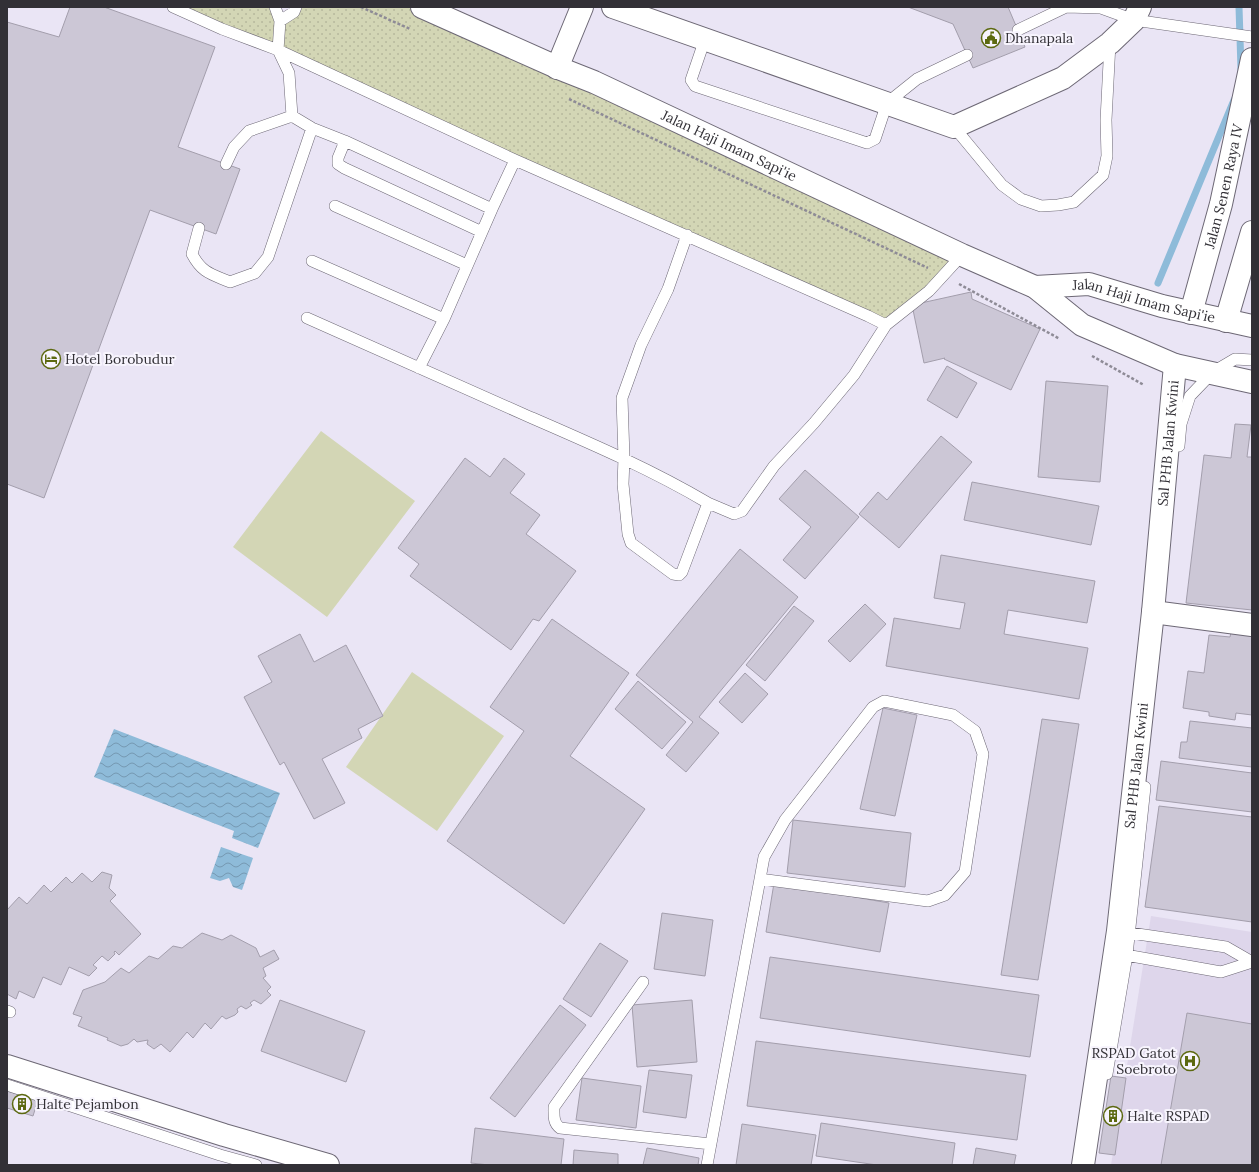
<svg xmlns="http://www.w3.org/2000/svg" width="1259" height="1172" viewBox="0 0 1259 1172" font-family="Lora,serif">
<style>
.built{fill:#ded6eb}
.grass{fill:url(#grass-dots)}
.pitch{fill:#d3d6b5}
.water{fill:url(#water-waves)}
.lines{fill:none;stroke-linecap:round;stroke-linejoin:round}
.stream{stroke:#8ebbd9;stroke-width:7}
.building{fill:#ccc7d6;stroke:#a39eac}
.service-casing{stroke:#6d6875;stroke-width:12}
.minor-casing{stroke:#6d6875;stroke-width:24}
.tertiary-casing{stroke:#6d6875;stroke-width:24}
.path{stroke:#8e8b96;stroke-width:2.5;stroke-dasharray:3 2;stroke-linecap:butt}
.service{stroke:#fff;stroke-width:11}
.minor{stroke:#fff;stroke-width:22}
.tertiary{stroke:#fff;stroke-width:22}
.labels{text-anchor:middle;stroke-width:4;stroke-linejoin:round;paint-order:stroke}
.poi-label{font-size:14px;fill:#323036;stroke:#f7f4fd;text-anchor:start}
.street-label{font-size:14px;fill:#323036;stroke:#f7f4fd}
</style>
<defs>
<pattern id="grass-dots" width="8" height="8" patternUnits="userSpaceOnUse"><rect width="8" height="8" fill="#d3d6b5"/><path d="M2 2h.1M6 6h.1" fill="none" stroke="#b6b89c" stroke-width="1.8" stroke-linecap="round"/></pattern>
<pattern id="water-waves" width="16" height="10" patternUnits="userSpaceOnUse"><rect width="16" height="10" fill="#8ebbd9"/><path d="M0 5q4-4 8 0t8 0" fill="none" stroke="#7598b1"/></pattern>
</defs>
<rect width="100%" height="100%" fill="#eae5f5"/>
<!-- built -->
<path class="built" d="M1151,916L1252,932V1165H1111Z"/>
<!-- grass -->
<path class="grass" d="M173,7H275L280,21L296,7H420L962,255L929,291L879,322Z"/>
<!-- pitch -->
<path class="pitch" d="M321,431L415,501L327,617L233,547Z
M412,672L504,736L437,831L346,767Z"/>
<!-- water -->
<path class="water" d="M114,729L280,793L258,848L232,838L234,831L94,777Z
M221,847L253,858L242,890L233,887L229,878L220,881L210,878Z"/>
<g class="lines">
<!-- stream -->
<path class="stream" d="M1239,7L1241,69
M1158,283L1234,100"/>
</g>
<!-- building -->
<path class="building" d="M70,7H104L215,47L178,147L240,169L216,234L150,210L44,498L7,484V22L59,37Z
M908,7H1008L1025,47L973,68L953,24Z
M971,292L972,299L1040,329L1011,390L944,359L945,358L924,363L912,305Z
M947,366L977,383L957,418L927,400Z
M1046,381L1108,386L1100,482L1038,477Z
M1235,424L1251,425L1247,457H1252V610L1186,603L1204,455L1231,458Z
M941,436L972,462L899,548L859,514L878,492L887,500Z
M465,458L490,477L504,458L525,474L510,493L540,515L526,534L576,571L539,621L533,619L511,650L410,576L419,564L398,548Z
M805,470L859,517L805,579L783,560L811,527L779,499Z
M972,482L1099,506L1091,545L964,520Z
M740,549L798,597L699,717L719,733L686,772L666,755L693,722L636,675Z
M941,555L1095,581L1087,623L1008,610L1004,634L1088,648L1079,699L886,666L894,618L960,629L965,603L934,598Z
M865,604L886,624L850,662L828,641Z
M794,606L814,621L765,681L746,665Z
M552,619L629,673L570,756L645,809L564,924L447,841L524,731L490,707Z
M1232,627L1252,629V715L1236,713L1235,720L1209,716V712L1183,708L1188,671L1204,673L1209,635L1230,637Z
M300,634L314,662L346,645L383,716L358,729L362,738L322,759L345,803L314,819L284,762L280,765L244,697L272,682L258,656Z
M745,673L768,694L742,723L719,702Z
M638,681L686,722L662,749L615,709Z
M883,708L917,715L895,816L860,809Z
M1042,719L1079,724L1038,980L1001,975Z
M1190,721L1252,728V767L1179,758L1181,742H1187Z
M1161,761L1252,773V812L1156,800Z
M1159,806L1252,817V922L1145,907Z
M793,820L911,833L905,887L787,873Z
M102,872L112,875L109,888L116,895L110,901L141,934L119,955L115,951L114,952L115,954L108,961L102,956L93,965L97,968L89,976L69,967L61,985L43,977L34,998L19,991L16,999L7,994V910L19,897L27,904L44,885L51,892L66,877L72,883L82,873L92,882Z
M774,883L889,903L880,952L766,932Z
M662,913L713,920L705,976L654,969Z
M202,933L222,940L231,935L256,948L260,957L274,950L279,959L263,968L266,976L263,978L271,987L267,991L271,995L261,1004L254,1000L250,1003L252,1005L246,1009L241,1006L237,1009L238,1012L235,1015L226,1019L222,1016L211,1029L205,1023L193,1038L187,1032L170,1052L161,1044L154,1049L147,1044L148,1040L137,1042L134,1039L128,1044L121,1046L107,1040L108,1038L78,1026L82,1017L73,1014L83,990L105,982L121,968L129,973L149,956L158,959L173,946L182,948Z
M600,943L628,961L591,1017L563,999Z
M770,957L1039,995L1030,1057L760,1018Z
M280,1000L365,1031L346,1082L261,1051Z
M692,1000L697,1062L637,1067L632,1005Z
M560,1005L586,1025L515,1117L490,1098Z
M1187,1013L1252,1024V1165H1161Z
M756,1041L1026,1075L1017,1140L747,1106Z
M649,1070L692,1075L686,1118L643,1112Z
M1111,1076L1126,1078L1115,1155L1099,1153Z
M582,1078L641,1086L636,1128L576,1120Z
M7,1091L38,1100L33,1116L7,1108Z
M821,1123L955,1143L952,1165H877L816,1156Z
M742,1124L816,1135L811,1165H736Z
M475,1128L564,1139L561,1165H489L471,1163Z
M647,1148L699,1158L698,1165H643Z
M976,1148L1016,1155L1014,1165H973Z
M574,1150L618,1154V1165H573Z"/>
<g class="lines">
<defs>
<path id="service" d="M173,7L222,29L278,50L289,73L292,116L312,128L345,141L492,209L515,160
M275,7L280,21L278,50L515,160L868,316L886,325L854,375L814,423L774,466L742,511L734,514L708,503
M280,21L294,12L296,7
M1018,30L1066,7L1101,8L1134,20L1252,37
M705,39L691,80L695,86L867,143L875,139L887,103L917,79L967,55
M954,127L1002,185L1021,199L1041,206L1058,205L1074,202L1103,175L1107,156L1106,120L1110,43
M345,141L338,158V164L344,168L482,232
M226,164L234,147L249,131L292,116
M335,206L467,265
M199,228L192,254C202,273 211,274 230,282L255,273L268,257L312,128
M312,261L444,319
M307,318C379,350 451,382 523,414C585,441 649,468 708,503L682,572L679,575L673,574L631,543L628,534L623,484L624,458L622,398L641,345L668,289L687,235
M886,325L929,291L962,255
M419,368L444,319L492,209
M1179,446L1181,424L1190,396L1213,372L1235,359L1252,360
M1124,932L1226,947L1252,962
M1120,954L1221,972L1252,962
M643,982L554,1107C554,1115 553,1123 560,1128L711,1144
M7,1011L10,1012
M1107,1074L1127,955L1145,787
M7,1085L220,1155L256,1165
M707,1165L760,879L764,857L785,820L873,707L884,701L953,715L975,731L983,754L965,872L945,895L928,901L760,879"/>
<path id="minor" d="M613,7L954,127L1063,78L1110,43L1134,20L1140,7
M557,68L582,7
M1153,612L1252,625"/>
<g id="tertiary">
<path id="s1" d="M422,7L561,69L594,82L962,255L1035,287L1082,325L1175,365L1252,382"/>
<path id="s2" d="M1035,287L1089,284L1162,306L1252,326"/>
<path id="s3" d="M1191,313L1221,204L1252,59"/>
<path d="M1226,321L1252,232"/>
<path d="M7,1066L224,1135L328,1165"/>
<path id="s4" d="M1083,1165L1118,931L1153,612L1175,365"/>
</g>
</defs>
<!-- service casing -->
<use href="#service" class="service-casing"/>
<!-- minor casing -->
<use href="#minor" class="minor-casing"/>
<!-- tertiary casing -->
<use href="#tertiary" class="tertiary-casing"/>
<!-- path -->
<path class="path" d="M361,7L410,29
M569,99L928,268
M959,284L1060,339
M1092,356L1144,385"/>
<!-- service -->
<use href="#service" class="service"/>
<!-- minor -->
<use href="#minor" class="minor"/>
<!-- tertiary -->
<use href="#tertiary" class="tertiary"/>
</g>
<!-- icons -->
<defs>
<symbol id="civic-ring" viewBox="-11 -11 22 22"><circle r="9.5" fill="#f7f4fd" stroke="#5c6910" stroke-width="1.5"/><path d="M-.6-6.5H3V-4.5H.6V-3L4-1V1h2V6H-6V1h2V-1L-.6-3ZM-1.2 2.5V6h2.4V2.5Z" fill="#5c6910"/></symbol>
<symbol id="hotel-ring" viewBox="-11 -11 22 22"><circle r="9.5" fill="#f7f4fd" stroke="#5c6910" stroke-width="1.5"/><path d="M-6-4.5h1.5V1H6V5H4.5V3h-9V5H-6ZM-4 0a1.8 1.8 0 1 1 3.6 0ZM.5 0V-2.5h3Q6-2.5 6 0Z" fill="#5c6910"/></symbol>
<symbol id="hospital-ring" viewBox="-11 -11 22 22"><circle r="9.5" fill="#f7f4fd" stroke="#5c6910" stroke-width="1.5"/><path d="M-5-5h3v3.5h4V-5h3V5h-3V1.5h-4V5h-3Z" fill="#5c6910"/></symbol>
<symbol id="building-ring" viewBox="-11 -11 22 22"><circle r="9.5" fill="#f7f4fd" stroke="#5c6910" stroke-width="1.5"/><path d="M-4-6H4V6H1V3H-1V6H-4ZM-2.5-4.3h1.7v1.8h-1.7ZM.8-4.3h1.7v1.8H.8ZM-2.5-1h1.7V.8h-1.7ZM.8-1h1.7V.8H.8Z" fill="#5c6910"/></symbol>
</defs>
<g fill-rule="evenodd">
<use href="#civic-ring" x="980" y="27" width="22" height="22"/>
<use href="#hotel-ring" x="40" y="348" width="22" height="22"/>
<use href="#hospital-ring" x="1179" y="1050" width="22" height="22"/>
<use href="#building-ring" x="11" y="1093" width="22" height="22"/>
<use href="#building-ring" x="1102" y="1105" width="22" height="22"/>
</g>
<g class="labels">
<!-- poi labels -->
<g class="poi-label">
<text x="1005" y="43">Dhanapala</text>
<text x="65" y="364">Hotel Borobudur</text>
<text x="1176" y="1058" text-anchor="end">RSPAD Gatot<tspan x="1176" dy="16">Soebroto</tspan></text>
<text x="36" y="1109">Halte Pejambon</text>
<text x="1127" y="1121">Halte RSPAD</text>
</g>
<!-- street labels -->
<g class="street-label">
<text dy="5" stroke="none"><textPath href="#s1" startOffset="337">Jalan Haji Imam Sapi'ie</textPath></text>
<text dy="5" stroke="none"><textPath href="#s3" startOffset="131">Jalan Senen Raya IV</textPath></text>
<text dy="5" stroke="none"><textPath href="#s2" startOffset="111">Jalan Haji Imam Sapi'ie</textPath></text>
<text dy="5" stroke="none"><textPath href="#s4" startOffset="727">Sal PHB Jalan Kwini</textPath></text>
<text dy="5" stroke="none"><textPath href="#s4" startOffset="403">Sal PHB Jalan Kwini</textPath></text>
</g>
</g>
<!-- border -->
<rect width="1259" height="1172" fill="none" stroke="#323036" stroke-width="16"/>
</svg>
